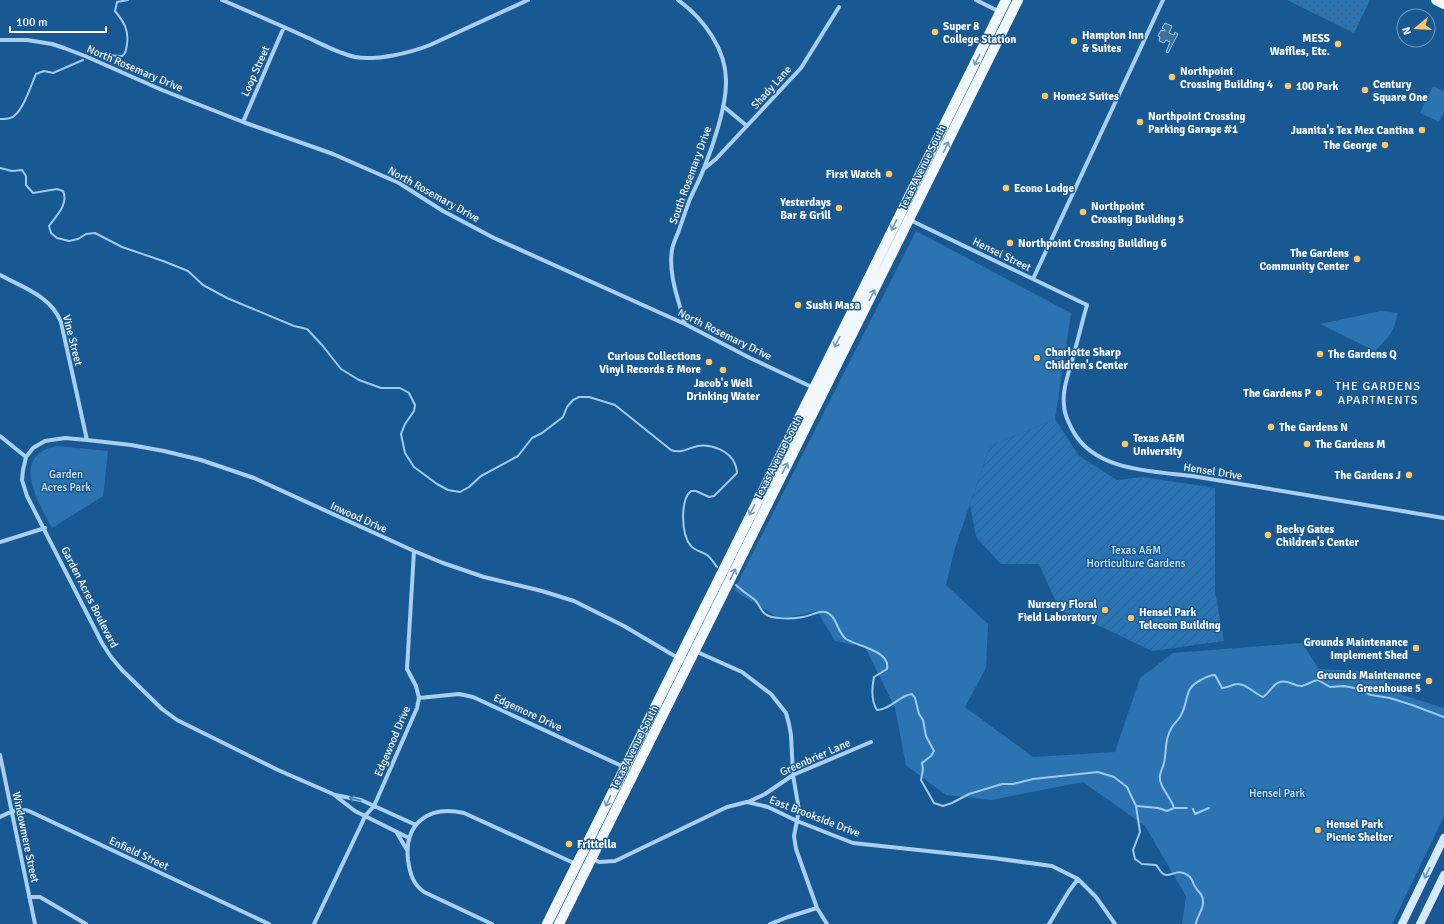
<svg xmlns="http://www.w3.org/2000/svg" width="1444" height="924" viewBox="0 0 1444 924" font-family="Signika,sans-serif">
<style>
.grass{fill:url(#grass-dots)}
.park{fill:#2c73b1}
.garden{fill:url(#garden-furrows)}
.water{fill:#426f98;stroke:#9ccbf2}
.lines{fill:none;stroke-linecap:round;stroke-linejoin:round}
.stream{stroke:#9ccbf2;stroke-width:2}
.street{stroke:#a9cff0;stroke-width:4}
.secondary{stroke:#d7eafb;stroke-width:8}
.primary{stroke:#f2f8ff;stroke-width:10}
.oneway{stroke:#7099be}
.oneway2{stroke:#447caf}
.oneway3{stroke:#6593bd}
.poi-dot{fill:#ffc668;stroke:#195993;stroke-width:1.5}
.labels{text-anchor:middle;stroke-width:3;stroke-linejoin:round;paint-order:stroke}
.poi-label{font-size:11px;font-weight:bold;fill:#fff;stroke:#195993;text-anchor:start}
.street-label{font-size:11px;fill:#fff;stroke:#195993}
.park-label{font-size:11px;fill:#d0e7fb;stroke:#195993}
.neighbourhood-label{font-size:12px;letter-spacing:1px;fill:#fff;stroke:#195993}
</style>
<defs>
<pattern id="grass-dots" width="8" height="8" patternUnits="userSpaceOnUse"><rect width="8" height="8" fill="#2c73b1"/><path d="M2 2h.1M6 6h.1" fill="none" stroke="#3e5e79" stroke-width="1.8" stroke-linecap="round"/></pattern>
<pattern id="garden-furrows" width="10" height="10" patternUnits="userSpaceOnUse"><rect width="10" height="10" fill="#2c73b1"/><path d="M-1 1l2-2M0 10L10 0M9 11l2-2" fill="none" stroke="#3e5e79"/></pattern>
</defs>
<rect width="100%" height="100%" fill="#195993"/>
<!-- grass -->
<path class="grass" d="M1287,0H1370L1354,33Z"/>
<!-- park -->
<path class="park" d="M1433,86L1444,91V111L1439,122L1420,113Z
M916,231L1071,313L1055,419L990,446L955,548L946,585L988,624L986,668L965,707L1033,757L1115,752L1140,678L1173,653L1302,643L1319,669L1377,672L1403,695L1444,708V816L1392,924H1182L1186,896L1145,826L1083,782L991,800L946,795L906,765L895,708L865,647L835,641L817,611L780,619L734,590Z
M1381,311L1398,313C1393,333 1390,336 1375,351L1320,324Z
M56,446L108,451L103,496L52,528C39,502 9,457 56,446Z"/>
<!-- garden -->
<path class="garden" d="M1055,419L1079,456L1117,480L1143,477L1215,488V592L1224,641L1152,651L1102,627L1060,611L1039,564H1001L976,537L970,505L990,446Z"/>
<!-- water -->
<path class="water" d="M1165,23L1172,26L1169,33L1174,35L1175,32L1178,34L1168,53L1166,52L1170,42L1166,40L1164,43L1159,41L1160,37L1158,36L1161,30L1165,31V30L1162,28Z"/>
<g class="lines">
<!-- stream -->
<path class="stream" d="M100,55L122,56C126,53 126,50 127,44C129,30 124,22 115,11L117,2L128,0
M0,119C3,119 7,119 10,118C22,115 31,85 36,74L44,71L53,73L83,60
M0,168L12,171L22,170L26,176V185L33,193L57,189L63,191C69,204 56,216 49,226L51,233L57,238L69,241L78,239L86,234L95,233L122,247L163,261L188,271L203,285L227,298L294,326L307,329L322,345L341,369L359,380L381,388H400L409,393L415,405L414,411L405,424L401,434L405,453L414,467L437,484L448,490L460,492L469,487L481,476L518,456L532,438L542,433L563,417L567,407L573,400L579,397H589L615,405L671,450C681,454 688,448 698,446C712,444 730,451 735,464C736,467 737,470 737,473L714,496L709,497L696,491H691C680,500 681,535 691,546C695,551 703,552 707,555C711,558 714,563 717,567
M736,585C742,591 749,595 755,600C759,604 760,609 764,613C771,620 793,619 803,617C811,616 818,610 826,612C837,616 837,632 846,639C857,646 891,651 887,669L874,677C872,687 871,701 877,710C890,710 898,696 912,694L915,698L919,714L923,720L926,736L934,751L931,756L922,763L923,769L921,780L934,803L943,806L952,803L969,794L1002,784H1013L1033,779L1098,772L1114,777L1127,787L1136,806L1140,832L1133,850L1135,859L1142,864L1156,865C1158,867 1160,871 1162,873C1170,880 1177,865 1190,877C1193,880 1193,885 1196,888C1199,893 1203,894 1203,901C1204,910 1197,915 1196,924
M1137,806L1158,808L1167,811L1174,808C1171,797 1158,786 1160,775C1161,771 1163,767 1164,763C1167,751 1164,740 1172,727C1175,722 1180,719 1182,713C1189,699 1184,688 1201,680C1206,677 1210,675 1215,675L1222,688C1228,688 1232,684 1238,684C1247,684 1255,694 1263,697C1270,693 1272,684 1280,682C1289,679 1294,687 1302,686C1307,685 1312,681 1318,680L1330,687L1344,686L1359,689L1371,695L1390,698L1412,705L1444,717
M1174,808H1187
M1193,809L1195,814L1209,808"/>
<!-- street -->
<path class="street" d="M222,0C250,12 277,24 304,36C320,43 337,53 355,57C376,61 410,53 430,45L528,0
M678,0C704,19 727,50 726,83C726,107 713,146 704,168C700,179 695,188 690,199C686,209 683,219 679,230C677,236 673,243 672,250C668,275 679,301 685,324
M976,0L1000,12
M0,40H27L52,44L64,48L85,56L162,90L243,122L333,154L399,183L443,211L494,238L685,324L750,358L814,388
M723,106L747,126
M243,122L284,27
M705,168L716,159L801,68L839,7
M910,220L1087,305C1082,322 1078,340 1073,357C1069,373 1062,389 1064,405C1064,414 1068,422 1073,431C1095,471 1151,471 1192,476L1444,518
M0,275C22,287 51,296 61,322L87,440
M1033,279L1163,0
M0,436L26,457
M0,542L45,528
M695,651L742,672L771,694L786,713L789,724L791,735L793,775L799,810L794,836L796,849L817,908L827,924
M419,698L459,694L473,697L624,767
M0,755L35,924
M335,795L361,800L416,825
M748,802L765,794L793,775L871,742
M0,817C10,812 18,808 29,811L269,924
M397,833L407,850
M409,838L355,811L333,794L278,770L177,720L162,709L122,670L111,657L102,643L27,496L22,480L23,470L26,457L33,448L45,441L65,438L87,440L131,445L164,451L201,460L254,478L414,551L443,563L484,577L542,591L574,601L624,626L678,658
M593,859L599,862L615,861L727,807L747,802L768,807L797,821L853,843L993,858L1052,866L1078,879L1096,897L1115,924
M29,897H40L86,924
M314,924L362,823L365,816L374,806L417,708L419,698L416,686L407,669L414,551
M492,924L424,892C413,884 410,874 408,860C404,823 429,805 464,813L576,864
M770,924L788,917L817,908
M1049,924L1069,891L1078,879"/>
<!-- secondary -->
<path class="secondary" d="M1402,924L1444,838
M1420,924L1444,875"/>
<!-- primary -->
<path class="primary" d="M1436,0L1444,4
M547,924C699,616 855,309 1006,0
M559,924L1018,0"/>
</g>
<!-- one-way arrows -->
<defs><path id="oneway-shaft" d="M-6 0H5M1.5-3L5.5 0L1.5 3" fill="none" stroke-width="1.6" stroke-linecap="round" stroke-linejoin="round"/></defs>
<g class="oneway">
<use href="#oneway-shaft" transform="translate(977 60) rotate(116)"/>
<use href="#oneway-shaft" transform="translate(946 147) rotate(-64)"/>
<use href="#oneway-shaft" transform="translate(894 225) rotate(116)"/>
<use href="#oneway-shaft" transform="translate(872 295) rotate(-63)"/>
<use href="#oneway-shaft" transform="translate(837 342) rotate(117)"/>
<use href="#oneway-shaft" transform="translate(785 468) rotate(-63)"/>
<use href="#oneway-shaft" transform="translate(752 510) rotate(117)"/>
<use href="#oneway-shaft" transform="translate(733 574) rotate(-64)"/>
<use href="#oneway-shaft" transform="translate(608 801) rotate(116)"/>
</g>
<use class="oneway2" href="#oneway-shaft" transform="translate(355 799) rotate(-165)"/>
<use class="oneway3" href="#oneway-shaft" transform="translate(1427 873) rotate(116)"/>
<!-- markers -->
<g class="poi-dot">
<circle cx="935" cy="32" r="4"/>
<circle cx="1074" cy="41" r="4"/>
<circle cx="1338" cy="44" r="4"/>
<circle cx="1172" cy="77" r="4"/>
<circle cx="1288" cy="86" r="4"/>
<circle cx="1365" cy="90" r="4"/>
<circle cx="1045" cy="96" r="4"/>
<circle cx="1140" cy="122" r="4"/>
<circle cx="1422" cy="130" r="4"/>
<circle cx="1385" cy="145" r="4"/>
<circle cx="889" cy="174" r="4"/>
<circle cx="1006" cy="188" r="4"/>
<circle cx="839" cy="208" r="4"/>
<circle cx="1083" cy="212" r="4"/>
<circle cx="1010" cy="243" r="4"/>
<circle cx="1357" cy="259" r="4"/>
<circle cx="798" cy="305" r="4"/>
<circle cx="1320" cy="354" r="4"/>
<circle cx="1037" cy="358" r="4"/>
<circle cx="709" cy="362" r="4"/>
<circle cx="723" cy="370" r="4"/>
<circle cx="1319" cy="393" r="4"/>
<circle cx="1271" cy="427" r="4"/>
<circle cx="1125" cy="444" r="4"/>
<circle cx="1307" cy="444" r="4"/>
<circle cx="1409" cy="475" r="4"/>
<circle cx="1268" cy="535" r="4"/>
<circle cx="1105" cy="610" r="4"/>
<circle cx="1131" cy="618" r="4"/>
<circle cx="1416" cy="648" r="4"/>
<circle cx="1429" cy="681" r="4"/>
<circle cx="1318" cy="830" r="4"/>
<circle cx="569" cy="844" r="4"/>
</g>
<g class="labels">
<!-- poi labels -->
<g class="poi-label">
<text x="943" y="30">Super 8<tspan x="943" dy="13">College Station</tspan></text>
<text x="1082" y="39">Hampton Inn<tspan x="1082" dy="13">&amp; Suites</tspan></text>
<text x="1330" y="42" text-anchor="end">MESS<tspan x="1330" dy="13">Waffles, Etc.</tspan></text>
<text x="1180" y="75">Northpoint<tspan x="1180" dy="13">Crossing Building 4</tspan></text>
<text x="1373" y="88">Century<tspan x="1373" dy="13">Square One</tspan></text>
<text x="1296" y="90">100 Park</text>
<text x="1053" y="100">Home2 Suites</text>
<text x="1148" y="120">Northpoint Crossing<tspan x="1148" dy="13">Parking Garage #1</tspan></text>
<text x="1414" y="134" text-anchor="end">Juanita's Tex Mex Cantina</text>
<text x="1377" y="149" text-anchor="end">The George</text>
<text x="881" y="178" text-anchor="end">First Watch</text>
<text x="1014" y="192">Econo Lodge</text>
<text x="831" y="206" text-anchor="end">Yesterdays<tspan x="831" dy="13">Bar &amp; Grill</tspan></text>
<text x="1091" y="210">Northpoint<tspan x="1091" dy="13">Crossing Building 5</tspan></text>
<text x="1018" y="247">Northpoint Crossing Building 6</text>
<text x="1349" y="257" text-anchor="end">The Gardens<tspan x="1349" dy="13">Community Center</tspan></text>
<text x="806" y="309">Sushi Masa</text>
<text x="1045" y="356">Charlotte Sharp<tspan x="1045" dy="13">Children's Center</tspan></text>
<text x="1328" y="358">The Gardens Q</text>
<text x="701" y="360" text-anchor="end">Curious Collections<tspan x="701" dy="13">Vinyl Records &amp; More</tspan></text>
<text x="723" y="387" text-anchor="middle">Jacob's Well<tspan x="723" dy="13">Drinking Water</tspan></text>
<text x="1311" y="397" text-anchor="end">The Gardens P</text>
<text x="1279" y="431">The Gardens N</text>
<text x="1133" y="442">Texas A&amp;M<tspan x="1133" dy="13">University</tspan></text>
<text x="1315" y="448">The Gardens M</text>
<text x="1401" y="479" text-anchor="end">The Gardens J</text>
<text x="1276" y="533">Becky Gates<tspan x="1276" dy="13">Children's Center</tspan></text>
<text x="1097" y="608" text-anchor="end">Nursery Floral<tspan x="1097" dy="13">Field Laboratory</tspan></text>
<text x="1139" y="616">Hensel Park<tspan x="1139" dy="13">Telecom Building</tspan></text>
<text x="1408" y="646" text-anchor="end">Grounds Maintenance<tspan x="1408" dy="13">Implement Shed</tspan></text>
<text x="1421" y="679" text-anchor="end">Grounds Maintenance<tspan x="1421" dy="13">Greenhouse 5</tspan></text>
<text x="1326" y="828">Hensel Park<tspan x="1326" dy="13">Picnic Shelter</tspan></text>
<text x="577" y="848">Frittella</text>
</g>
<!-- street labels -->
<g class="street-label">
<text transform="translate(135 68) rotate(23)" y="4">North Rosemary Drive</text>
<text transform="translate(255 71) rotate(-66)" y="4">Loop Street</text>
<text transform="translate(771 87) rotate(-48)" y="4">Shady Lane</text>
<text transform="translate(922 167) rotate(-64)" y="4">Texas Avenue South</text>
<text transform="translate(690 175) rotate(-70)" y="4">South Rosemary Drive</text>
<text transform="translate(434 194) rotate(29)" y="4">North Rosemary Drive</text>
<text transform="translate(1002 254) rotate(26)" y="4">Hensel Street</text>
<text transform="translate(725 334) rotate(26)" y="4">North Rosemary Drive</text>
<text transform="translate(73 340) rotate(76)" y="4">Vine Street</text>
<text transform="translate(778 457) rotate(-63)" y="4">Texas Avenue South</text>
<text transform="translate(1213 471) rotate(9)" y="4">Hensel Drive</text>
<text transform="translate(359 517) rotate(24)" y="4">Inwood Drive</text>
<text transform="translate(90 597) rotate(63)" y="4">Garden Acres Boulevard</text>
<text transform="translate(528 712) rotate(25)" y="4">Edgemore Drive</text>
<text transform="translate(392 741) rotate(-67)" y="4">Edgewood Drive</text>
<text transform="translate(634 747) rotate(-63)" y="4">Texas Avenue South</text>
<text transform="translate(815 757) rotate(-24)" y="4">Greenbrier Lane</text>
<text transform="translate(815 816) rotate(21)" y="4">East Brookside Drive</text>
<text transform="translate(26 837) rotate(78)" y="4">Windowmere Street</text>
<text transform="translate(139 853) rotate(25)" y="4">Enfield Street</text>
</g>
<!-- park labels -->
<g class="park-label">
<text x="66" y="478">Garden<tspan x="66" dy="13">Acres Park</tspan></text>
<text x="1136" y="554">Texas A&amp;M<tspan x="1136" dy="13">Horticulture Gardens</tspan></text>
<text x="1277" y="797">Hensel Park</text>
</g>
<!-- neighbourhood labels -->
<g class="neighbourhood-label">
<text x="1378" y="390">THE GARDENS<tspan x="1378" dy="14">APARTMENTS</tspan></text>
</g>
</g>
<!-- north arrow -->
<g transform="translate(1416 28) rotate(252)"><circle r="19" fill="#195993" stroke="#759bbe"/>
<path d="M0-3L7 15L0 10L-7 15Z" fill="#ffc668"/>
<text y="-6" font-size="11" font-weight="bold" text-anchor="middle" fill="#ffffff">N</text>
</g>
<!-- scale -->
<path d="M10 26v6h96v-6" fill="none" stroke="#ffffff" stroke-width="2"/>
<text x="16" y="26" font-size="12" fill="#ffffff" stroke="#195993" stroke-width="3" paint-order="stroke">100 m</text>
</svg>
